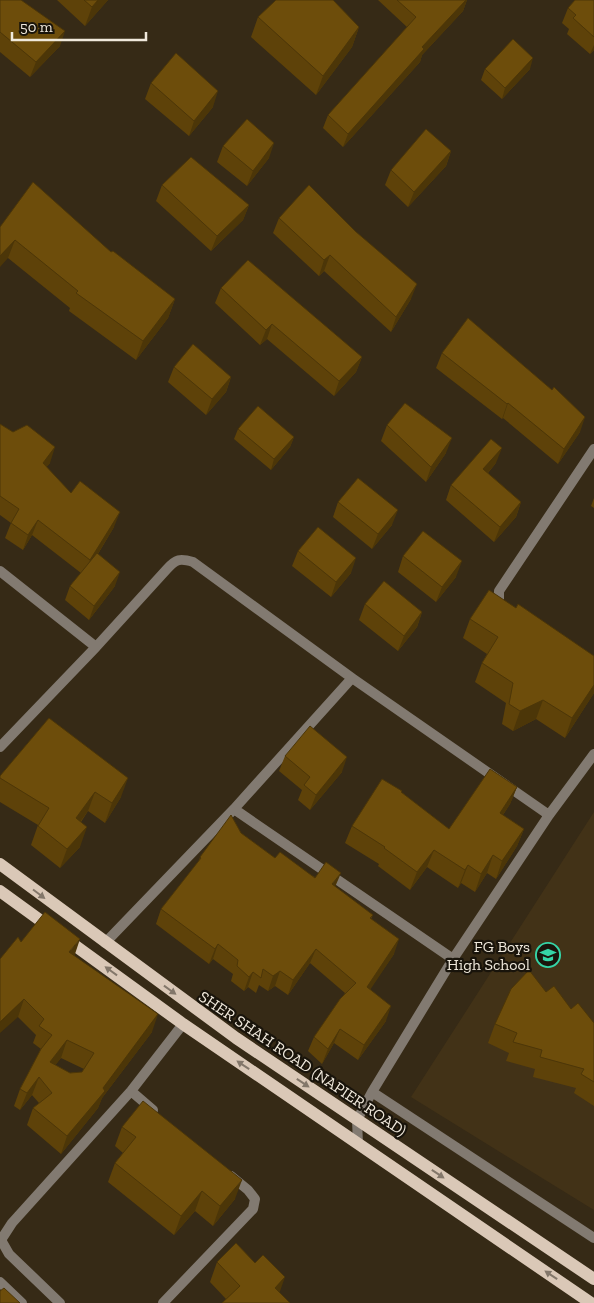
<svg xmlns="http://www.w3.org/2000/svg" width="594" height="1303" viewBox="0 0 594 1303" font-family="'Zilla Slab',serif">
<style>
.built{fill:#423217}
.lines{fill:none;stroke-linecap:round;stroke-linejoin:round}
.lane{stroke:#827a71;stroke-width:10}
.street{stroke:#827a71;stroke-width:10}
.primary{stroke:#dac8b7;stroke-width:12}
.wall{fill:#5e4209;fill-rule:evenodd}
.shaded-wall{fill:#4c3608}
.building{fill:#6d4d0b;stroke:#4c3608;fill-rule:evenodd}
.oneway{fill:#83776a}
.labels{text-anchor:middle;stroke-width:4.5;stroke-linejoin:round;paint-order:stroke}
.poi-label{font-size:16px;fill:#f0e9dc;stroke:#19140b;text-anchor:end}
.street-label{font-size:16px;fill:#f0e9dc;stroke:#19140b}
</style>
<rect width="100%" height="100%" fill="#362a16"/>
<!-- built -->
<path class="built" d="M594,812V1210L411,1097Z"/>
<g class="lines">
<!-- lane -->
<path class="lane" d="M131,1091L153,1110
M0,1282L22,1303
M60,1303L9,1254L1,1240L12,1223L131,1091L183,1024
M163,1303L253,1209L255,1199L248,1190L231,1176"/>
<!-- street -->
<path class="street" d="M0,571L96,647
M503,608L499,602V591L594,449
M0,747L96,647L167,569C176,559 180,558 193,562L352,678L549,815
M234,809L453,959
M105,943L234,809L352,678
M372,1092L594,1238
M358,1144L357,1120L372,1092L453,959L549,815L594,754"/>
<!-- primary -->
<path class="primary" d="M0,864L236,1038L594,1279
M0,891L183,1024L591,1303"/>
</g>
<!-- wall -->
<path class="wall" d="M0,0L60,46L30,77L0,52Z
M57,0H108L85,26Z
M378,0H467L463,11L422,55L420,62L343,147L323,128L328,115L407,27Z
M594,0V50L590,54L567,34L569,29L562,23L568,8Z
M258,17L359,27L352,47L316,95L251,37Z
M485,69H530L502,99L481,80Z
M151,83L213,107L189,136L145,99Z
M223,146L269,158L247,186L217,162Z
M451,151L446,166L408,207L385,185L391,170Z
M162,185L249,205L243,220L211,251L156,201Z
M279,218L411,299L391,332L324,271L319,276L273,233Z
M0,227L111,252L175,299L168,318L136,360L69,311L70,308L8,258Z
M221,288L362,357L356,372L334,396L267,339L260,345L215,303Z
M442,353L580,432L558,464L503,418L502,419L436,368Z
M174,367L231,377L226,392L206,415L168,382Z
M0,424L50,463L46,467L71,493L114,527L98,554L115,586L89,620L65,600L70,586L81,573L32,535L23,550L5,538L11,523L0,515Z
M387,425L446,453L426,482L381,441Z
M238,429L294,437L290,447L271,470L234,439Z
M496,463L488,473L521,502L516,517L494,542L446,500L451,485Z
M594,498V508L591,506Z
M338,502L392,525L372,549L333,517Z
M298,551L351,573L331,597L292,566Z
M403,556L456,577L436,602L398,572Z
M365,604L422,612L417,627L398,651L359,620Z
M516,608L594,656V693L565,738L536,719L513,731L502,724L506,703L475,682L482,663L487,654L463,638L470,619Z
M49,718L121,797L105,823L88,811L81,822L80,847L60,868L31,845L38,825L0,802V776Z
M285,756L342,772L310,810L298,800L302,790L279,771Z
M517,787L510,804L503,815L524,829L517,846L496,879L487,873L475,892L461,883L458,888L427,867L410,890L378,866L379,864L345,843L352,826L401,792L449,829Z
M241,833L275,858L336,887L373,915L371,919L394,954L370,989L386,1021L358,1060L334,1043L322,1064L308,1051L314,1037L345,993L310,963L288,995L275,986L268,991L259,985L256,993L248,987L244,991L231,981L233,974L213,959L209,964L156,924L161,909L199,861L200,857Z
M21,942L74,955L152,1032L102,1098L98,1108L61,1154L27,1125L33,1108L39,1103L32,1095L20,1110L14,1106L20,1089L41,1049L33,1043L36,1035L18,1017ZM61,1058L84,1069L82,1072L70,1073L55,1065Z
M546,992L594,1023V1106L574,1093L576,1088L533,1077L535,1069L506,1061L509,1053L488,1043L495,1024Z
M122,1127L235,1199L213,1226L195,1211L174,1235L108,1182L115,1163L123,1153L115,1146Z
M217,1262L280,1293L226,1299L210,1282Z"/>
<!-- shaded-wall -->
<path class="shaded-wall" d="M98,0H108L85,26L92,7Z
M466,0H467L463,11L422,55L420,62L343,147L348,134L422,47Z
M359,27L352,47L316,95L323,76Z
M65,31L60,46L30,77L36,62Z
M594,45V50L590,54Z
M533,58L530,69L502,99L505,88Z
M218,91L213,107L189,136L194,121Z
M274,143L269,158L247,186L253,171Z
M451,151L446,166L408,207L414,192Z
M249,205L243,220L211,251L217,236Z
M15,240L8,258L0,267V256Z
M330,255L324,271L319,276L324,260Z
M417,284L411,299L391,332L396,317Z
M175,299L168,318L136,360L143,341Z
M272,324L267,339L260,345L266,330Z
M362,357L356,372L334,396L339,381Z
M231,377L226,392L206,415L212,399Z
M508,403L503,418L502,419L507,404Z
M585,417L580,432L558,464L564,449Z
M294,437L290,447L271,470L274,459Z
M452,438L446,453L426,482L431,467Z
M55,447L50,463L37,479L43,463Z
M502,448L496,463L478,484L483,469Z
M521,502L516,517L494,542L500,527Z
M398,510L392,525L372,549L378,534Z
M120,512L114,527L85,575L90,560Z
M38,520L32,535L23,550L28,535Z
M356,558L351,573L331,597L336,582Z
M462,561L456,577L436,602L442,587Z
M120,572L115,586L89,620L94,606Z
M422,612L417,627L398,651L404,636Z
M594,685V693L565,738L572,718Z
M543,700L536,719L513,731L520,711Z
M347,757L342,772L310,810L316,795Z
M128,778L121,797L105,823L112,803Z
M517,787L510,804L493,830L500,813Z
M95,792L88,811L69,837L76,818Z
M87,827L80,847L60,868L67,849Z
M524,829L517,846L496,879L502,861Z
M434,850L427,867L410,890L417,872Z
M493,855L487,873L475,892L481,874Z
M468,865L461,883L458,888L465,870Z
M341,873L335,887L332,884Z
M80,939L74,957L69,952Z
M399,939L394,954L362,1002L367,987Z
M218,944L213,959L209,964L215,949Z
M316,949L310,963L288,995L293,980Z
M280,971L275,986L268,991L273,976Z
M253,972L248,987L244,991L249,977Z
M24,999L18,1017L0,1033V1022Z
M391,1006L386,1021L358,1060L364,1045Z
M158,1014L152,1032L102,1098L98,1108L61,1154L67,1136Z
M340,1029L334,1043L322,1064L328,1049Z
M67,1040L61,1058L44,1080L50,1062Z
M39,1077L32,1095L20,1110L27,1093Z
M242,1180L235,1199L213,1226L220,1206Z
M202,1191L195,1211L174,1235L181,1216Z
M285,1277L278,1297L275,1288Z"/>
<!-- building -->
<path class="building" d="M0,0H21L65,31L36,62L0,32Z
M84,0H98L92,7Z
M276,0H333L359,27L323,76L258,17Z
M397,0H466L422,47L424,49L348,134L328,115L416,17Z
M575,0H594V37L573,18L576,15L568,8Z
M513,39L533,58L505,88L485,69Z
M176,53L218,91L194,121L151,83Z
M247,119L274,143L253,171L223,146Z
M426,129L451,151L414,192L391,170Z
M191,157L249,205L217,236L162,185Z
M33,182L111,252L113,251L175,299L143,341L76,293L78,291L15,240L0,256V227Z
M309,185L355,231L417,284L396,317L330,255L324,260L279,218Z
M248,260L362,357L339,381L272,324L266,330L221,288Z
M468,318L552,390L554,387L585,417L564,449L508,403L507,404L442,353Z
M193,344L231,377L212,399L174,367Z
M405,403L452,438L431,467L387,425Z
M258,406L294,437L274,459L238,429Z
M0,424L13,432L27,425L55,447L43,463L71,493L80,481L120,512L90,560L38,520L28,535L11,523L19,509L0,496Z
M491,439L502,448L483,469L521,502L500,527L451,485Z
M358,478L398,510L378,534L338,502Z
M318,527L356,558L336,582L298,551Z
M423,531L462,561L442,587L403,556Z
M97,553L120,572L94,606L70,586Z
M384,581L422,612L404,636L365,604Z
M489,590L516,608L518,604L594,656V685L572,718L543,700L520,711L509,704L513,683L482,663L498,637L470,619Z
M49,718L128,778L112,803L95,792L76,818L87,827L67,849L38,826L49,808L0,778V776Z
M310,726L347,757L316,795L304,785L310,777L285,756Z
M490,769L517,787L500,813L524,829L502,861L493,855L481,874L468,865L465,870L434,850L417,872L384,848L385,847L352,826L382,779L402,791L401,792L449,829Z
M231,815L241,833L275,858L280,852L315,878L326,862L341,873L332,884L373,915L370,918L399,939L367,987L391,1006L364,1045L340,1029L328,1049L314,1037L340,999L356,983L316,949L293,980L280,971L273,976L263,969L261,978L253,972L249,977L237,966L238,960L218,944L215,949L161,909L201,858L200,857Z
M45,912L80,939L69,952L158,1014L103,1088L105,1091L67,1136L33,1108L52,1093L39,1077L27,1093L20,1089L41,1049L52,1035L39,1026L44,1019L24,999L0,1022V959L18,937L21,942ZM67,1040L94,1053L82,1072L70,1073L50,1062Z
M529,970L546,992L554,986L571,1009L578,1003L594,1023V1082L581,1074L584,1069L540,1057L542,1050L513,1042L517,1033L495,1024L511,989Z
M143,1101L242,1180L220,1206L202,1191L181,1216L115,1163L136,1137L122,1127Z
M236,1243L255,1263L263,1255L285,1277L275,1288L290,1303H222L240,1286L217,1262Z
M4,1288L20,1303H0V1291Z"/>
<!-- one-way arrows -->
<defs><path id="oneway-solid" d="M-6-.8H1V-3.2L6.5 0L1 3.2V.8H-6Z" transform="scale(1.25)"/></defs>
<g class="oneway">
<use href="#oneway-solid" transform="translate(39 894) rotate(37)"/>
<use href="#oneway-solid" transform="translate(111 971) rotate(-144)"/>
<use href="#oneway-solid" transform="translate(170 990) rotate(36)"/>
<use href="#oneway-solid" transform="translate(243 1065) rotate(-146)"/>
<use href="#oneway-solid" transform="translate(303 1083) rotate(34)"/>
<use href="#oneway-solid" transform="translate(438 1174) rotate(34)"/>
<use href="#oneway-solid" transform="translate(551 1275) rotate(-146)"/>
</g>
<!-- icons -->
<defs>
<symbol id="university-ring" viewBox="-11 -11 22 22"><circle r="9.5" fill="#19140b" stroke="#35d4a7" stroke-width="1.5"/><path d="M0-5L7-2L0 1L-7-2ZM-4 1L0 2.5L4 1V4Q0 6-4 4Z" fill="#35d4a7"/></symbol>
</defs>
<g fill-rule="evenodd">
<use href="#university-ring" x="534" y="941" width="28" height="28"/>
</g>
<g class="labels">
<!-- poi labels -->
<g class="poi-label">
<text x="530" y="952">FG Boys<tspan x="530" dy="18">High School</tspan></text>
</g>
<!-- street labels -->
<g class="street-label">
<text transform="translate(303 1063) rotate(34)" y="6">SHER SHAH ROAD (NAPIER ROAD)</text>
</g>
</g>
<!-- scale -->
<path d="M12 32v8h134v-8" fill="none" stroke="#f0e9dc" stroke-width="2.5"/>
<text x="20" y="32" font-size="15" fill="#f0e9dc" stroke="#19140b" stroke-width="4" paint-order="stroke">50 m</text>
</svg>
